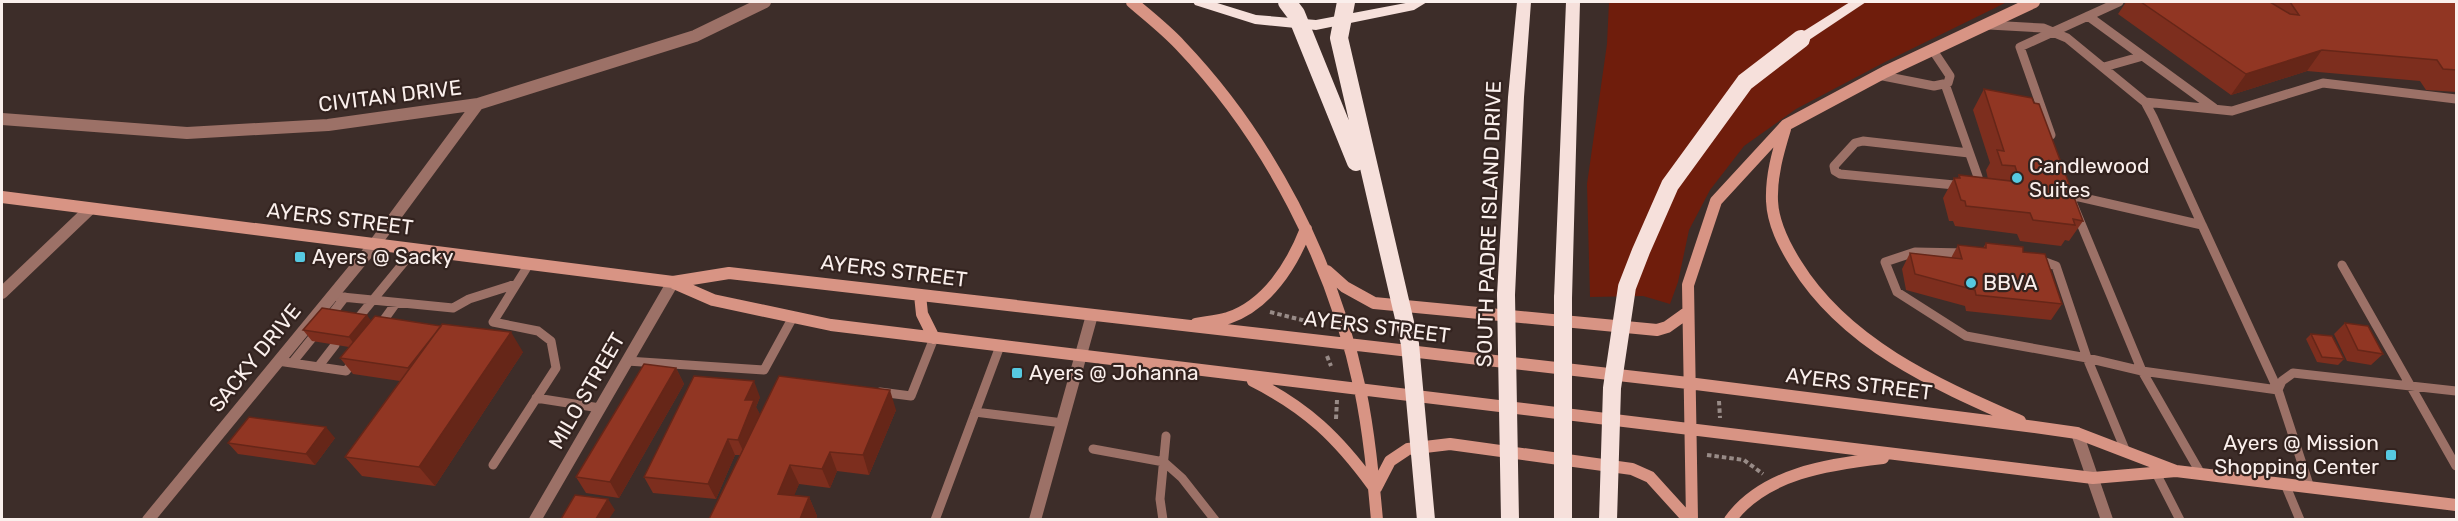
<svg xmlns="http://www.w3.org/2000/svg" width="2458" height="521" viewBox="0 0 2458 521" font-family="Rubik,sans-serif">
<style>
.green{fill:#6f1d0c}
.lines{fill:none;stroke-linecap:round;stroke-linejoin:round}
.path{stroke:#988b87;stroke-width:4;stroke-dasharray:4.5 3;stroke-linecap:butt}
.service{stroke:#9c7167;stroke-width:9}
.minor{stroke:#9c7167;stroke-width:12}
.tertiary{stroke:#9c7167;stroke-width:12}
.secondary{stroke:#d89484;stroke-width:12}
.motorway{fill:#f6e0db;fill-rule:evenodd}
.motorway-bridge{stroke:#f6e0db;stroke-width:18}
.wall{fill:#7d2e1e}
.shaded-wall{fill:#662618}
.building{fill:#913623;stroke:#662618;stroke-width:1.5}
.poi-dot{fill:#56c9e1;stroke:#33231f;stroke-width:2}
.labels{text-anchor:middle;stroke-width:4.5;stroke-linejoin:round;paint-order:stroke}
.street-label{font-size:21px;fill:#faefec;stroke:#33231f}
.poi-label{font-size:21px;fill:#faefec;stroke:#33231f;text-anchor:start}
</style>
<rect width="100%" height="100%" fill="#3d2d29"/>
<!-- green -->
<path class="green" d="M1609,2H2007L1885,62L1796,109L1744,146L1710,190L1689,230L1678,282L1670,304L1643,296L1590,297L1587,184L1607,44Z"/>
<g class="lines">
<!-- path -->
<path class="path" d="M1270,312L1306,321
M1327,356L1331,366
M1719,401L1720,418
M1336,419L1337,400
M1707,455L1744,460L1763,474"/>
<!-- service -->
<path class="service" d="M2088,16L2214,108
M1989,25L2043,28L2067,38L2145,102L2153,117L2202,225L2075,196L2070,197L2142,371L2201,474
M2104,67L2143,56
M1878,75L1934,86L1948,83L1950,76L1932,49
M1945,84L1978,177L1974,182L1965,186L1840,174L1835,171L1834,166L1855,143L1863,141L1969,153
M2145,102L2232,111L2323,83L2456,99
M2051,135L2020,47L2119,2
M2202,225L2278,390
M1966,253L1915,252L1885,262L1897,292L1966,336L2087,358L2142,371L2278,390
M2037,259L2056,266L2087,358L2126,452
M2342,265L2456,466
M332,296L453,308L469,299L516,284
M328,319L345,297
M354,323L414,250
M378,328L396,303
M278,361L346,371L356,358
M627,361L764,370L793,317
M292,363L317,332
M318,367L335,345
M880,392L911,396L934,338
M536,398L600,408
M975,412L1063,423
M1093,449L1164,462L1182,478L1215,520
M493,465L556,368L551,341L538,331L493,322L529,264
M2156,473L2180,520
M2285,484L2300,520
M2310,488L2278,390L2282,381L2293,373L2456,391
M935,520L1000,346
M1163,520L1160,499L1166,436"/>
<!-- minor -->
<path class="minor" d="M2,119L187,133L328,125L478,104L695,36L765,2
M374,245L478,104
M2,293L90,209
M2077,433L2107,520
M535,520L673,282
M1035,520L1092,315"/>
<!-- tertiary -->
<path class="tertiary" d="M148,520L374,245"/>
<!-- secondary -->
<path class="secondary" d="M1132,2C1148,16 1165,29 1180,45C1269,138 1333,263 1360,389C1369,432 1373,476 1377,520
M1785,129C1778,152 1771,176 1772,201C1773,224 1784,245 1796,264C1846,345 1936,384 2020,421
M2,197L673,282L729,273L1688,383L2035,427L2077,433L2176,471
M1327,271L1345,287L1374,303L1657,330L1667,327L1688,312
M674,283L713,300L831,325L2093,478L2176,471L2456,505
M920,295L922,314L934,338
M1196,324C1207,322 1218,321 1228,318C1267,305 1292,265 1306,229
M1253,381C1307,408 1338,438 1373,486
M1376,488L1390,461L1408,449L1450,444L1632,469L1650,477L1689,520
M1692,520L1688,285L1716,201L1786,125L1885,72L2034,2
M1730,520C1764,473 1830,464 1883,458"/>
<!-- motorway -->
<path class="motorway" d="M1193,2H1214L1256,15L1316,20L1411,2H1427L1414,10L1316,30L1255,24L1195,5Z
M1517,2H1531L1524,97L1515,295L1513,300L1506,302L1499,300L1497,295L1508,97Z
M1566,2H1580L1572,298L1570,303L1563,305L1556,303L1554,298Z
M1850,2H1866L1806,42H1796L1793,39L1796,36Z"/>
<!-- motorway-bridge -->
<path class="motorway-bridge" d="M1287,2L1296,14L1356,162
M1346,2L1339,38L1410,344L1426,520
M1506,295L1510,520
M1563,298V520
M1608,520L1612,388L1627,287L1641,251L1670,185L1745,82L1801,39"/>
</g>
<!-- wall -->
<path class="wall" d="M2126,2H2457V92L2426,90L2420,81L2307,71L2231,95L2118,14Z
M1984,89L2083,221L2069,241L2065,240L2061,246L2020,241L2017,234L1955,226L1953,221H1949L1943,198L1954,178H1958L1959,175L1988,179L1986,170L1990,163L1973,110Z
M1986,243L2023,252L2062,304L2051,320L1966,311L1965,306L1906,290L1902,269L1910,253L1951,258L1958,245L1983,248Z
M371,320L523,352L435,486L362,476L345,457L400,381L353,374L340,358L349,347L312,341L303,330Z
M2345,323L2383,354L2371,365L2347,361L2334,334Z
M2311,334L2344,359L2338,365L2317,362L2306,339Z
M676,368L684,384L619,498L586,493L576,477Z
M760,397L756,407L760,415L896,410L869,475L837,471L830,488L799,484L794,495L809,497L817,516L816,519H709L740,455H735L716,499L653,493L644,477Z
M335,438L315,465L238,454L228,443Z"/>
<!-- shaded-wall -->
<path class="shaded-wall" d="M2322,50L2307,71L2231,95L2246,74Z
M367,315L375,326L357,348L349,337Z
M511,332L523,352L435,486L419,467Z
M676,368L684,384L619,498L610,482Z
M754,381L760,397L756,407L761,416L745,455L738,440L745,400Z
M890,390L896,410L869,475L863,455Z
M326,427L335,438L315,465L306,454Z
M728,439L735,455L716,499L708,484Z
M830,452L837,471L830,488L822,469Z
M790,465L799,484L787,513L778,494Z
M809,497L817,516L816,519H800Z
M608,499L615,510L609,519H596Z"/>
<!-- building -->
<path class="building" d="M2141,2H2270L2290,14L2299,15L2290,2H2457V70L2443,69L2437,60L2322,50L2246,74Z
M1984,89L2032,98L2034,103L2039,104L2083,221L2073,219L2075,225L2033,220L2030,213L1966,206L1965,201L1961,200L1954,178H1960L1959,175L2020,182L2015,166L2002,165L1997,150L2004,151Z
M1986,243L2023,247V252L2045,254L2062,304L1976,295L1975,290L1915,274L1910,253L1962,259L1958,245L1986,248Z
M322,308L367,315L349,337L303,330Z
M375,316L441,326L408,368L340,358Z
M2345,323L2368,326L2383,354L2358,350Z
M442,324L511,332L419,467L345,457Z
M2311,334L2332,336L2344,359L2322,357Z
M644,364L676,368L610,482L576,477Z
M694,376L754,381L745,400H754L738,440L728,439L708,484L644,477Z
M779,376L890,390L863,455L830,452L822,469L790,465L778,494L809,497L800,519H709Z
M249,417L326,427L306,454L228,443Z
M575,495L608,499L596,519H561Z"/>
<!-- markers -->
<g class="poi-dot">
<circle cx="2017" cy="178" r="6"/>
<rect x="294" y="251" width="12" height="12" rx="3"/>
<circle cx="1971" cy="283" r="6"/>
<rect x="1011" y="367" width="12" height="12" rx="3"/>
<rect x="2385" y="449" width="12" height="12" rx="3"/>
</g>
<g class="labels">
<!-- street labels -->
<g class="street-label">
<text transform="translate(390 96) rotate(-7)" y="7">CIVITAN DRIVE</text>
<text transform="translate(340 219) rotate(7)" y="7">AYERS STREET</text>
<text transform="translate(1489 224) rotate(-88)" y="7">SOUTH PADRE ISLAND DRIVE</text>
<text transform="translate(894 271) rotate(7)" y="7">AYERS STREET</text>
<text transform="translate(1377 327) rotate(7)" y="7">AYERS STREET</text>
<text transform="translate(255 358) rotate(-51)" y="7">SACKY DRIVE</text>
<text transform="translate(1859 384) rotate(7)" y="7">AYERS STREET</text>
<text transform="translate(587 391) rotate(-60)" y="7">MILO STREET</text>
</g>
<!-- poi labels -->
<g class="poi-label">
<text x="2029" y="173">Candlewood<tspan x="2029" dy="24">Suites</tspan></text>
<text x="312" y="264">Ayers @ Sacky</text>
<text x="1983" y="290">BBVA</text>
<text x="1029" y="380">Ayers @ Johanna</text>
<text x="2379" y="450" text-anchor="end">Ayers @ Mission<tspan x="2379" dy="24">Shopping Center</tspan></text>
</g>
</g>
<!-- border -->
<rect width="2458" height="521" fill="none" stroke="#faefec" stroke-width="6"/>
</svg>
